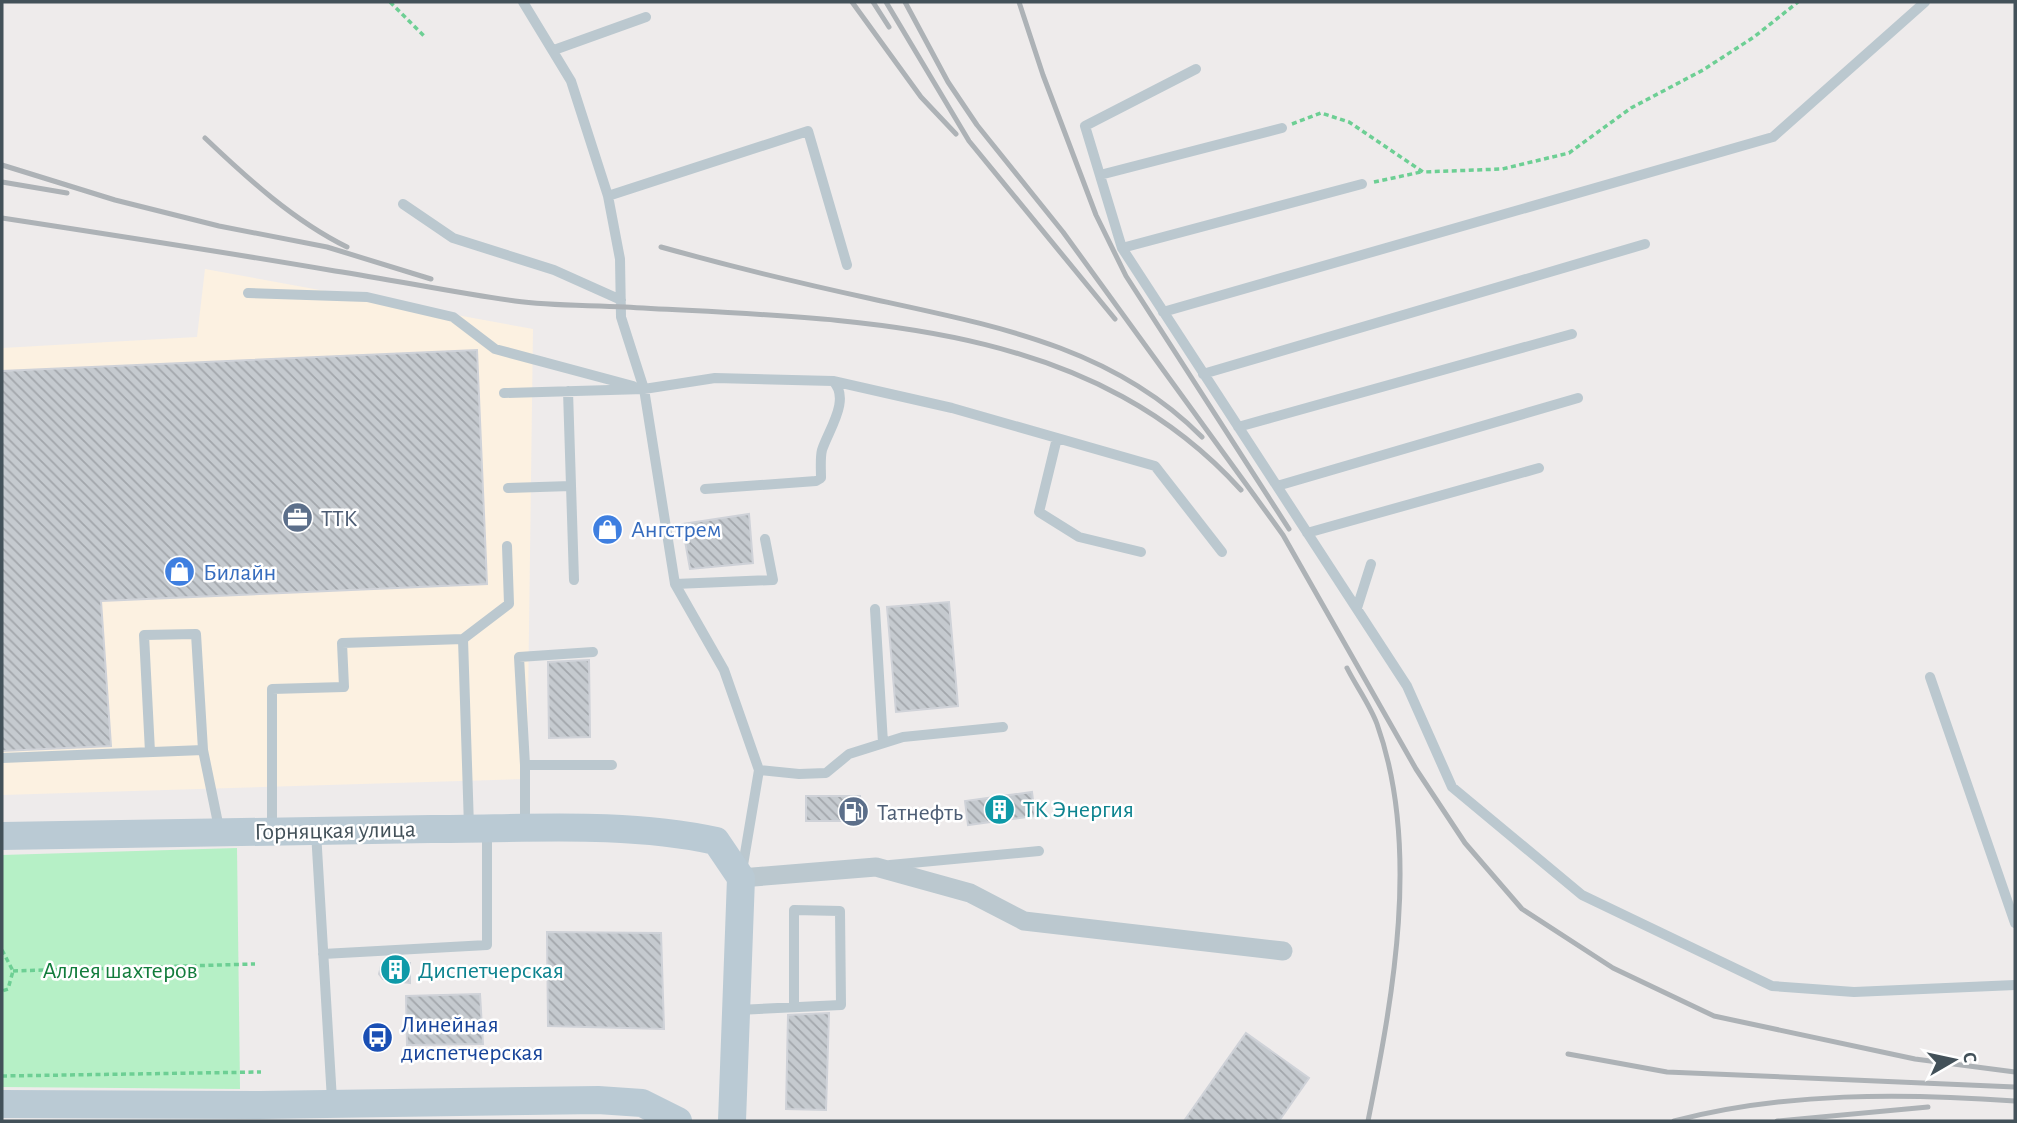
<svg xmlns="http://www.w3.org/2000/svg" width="2017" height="1123" viewBox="0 0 2017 1123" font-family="'Alegreya Sans',sans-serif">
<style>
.commercial{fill:#fcf1e1}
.green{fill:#b6f0c6}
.building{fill:url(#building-back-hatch);stroke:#cfd2d8;stroke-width:2}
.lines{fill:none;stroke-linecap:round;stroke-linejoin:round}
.path{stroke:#6dcf94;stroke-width:3.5;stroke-dasharray:5 3.5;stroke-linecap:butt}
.lane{stroke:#bbc8cf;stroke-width:10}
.street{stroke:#bbc8cf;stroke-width:19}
.secondary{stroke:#bacad4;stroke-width:28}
.rail{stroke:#adb2b6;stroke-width:5}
.labels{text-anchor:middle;stroke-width:5;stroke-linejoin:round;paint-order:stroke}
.service-label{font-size:24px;fill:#4e5e75;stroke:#fff;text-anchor:start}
.shop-label{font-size:24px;fill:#366cbe;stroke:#fff;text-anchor:start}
.culture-label{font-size:24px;fill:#0d838f;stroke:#fff;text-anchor:start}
.street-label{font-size:24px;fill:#435159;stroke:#fff}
.park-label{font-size:24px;fill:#127c3c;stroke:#fff}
.transit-label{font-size:24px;fill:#164399;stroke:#fff;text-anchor:start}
</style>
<defs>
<pattern id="building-back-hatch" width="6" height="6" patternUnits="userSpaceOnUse" patternTransform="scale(1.75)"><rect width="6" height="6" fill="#c5cacf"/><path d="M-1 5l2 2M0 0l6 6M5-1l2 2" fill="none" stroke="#a2a6ab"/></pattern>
</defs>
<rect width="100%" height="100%" fill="#eeebeb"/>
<!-- commercial -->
<path class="commercial" d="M205,269L533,329L527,779L2,795V348L197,337Z"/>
<!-- green -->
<path class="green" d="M237,848L240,1089L2,1087V855Z"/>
<!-- building -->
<path class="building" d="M477,350L487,584L101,601L111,746L2,751V371Z
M749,514L753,563L690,569L682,524Z
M949,602L958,706L896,712L887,607Z
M589,660L590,737L549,738L548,662Z
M1032,792L1035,816L968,825L965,801Z
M806,796H860V821H806Z
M547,932L661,933L664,1029L548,1026Z
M389,963H410V983L383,979L379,974L381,966Z
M480,994L483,1044L407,1045L406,996Z
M829,1013L826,1110L786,1109L788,1015Z
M1246,1033L1309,1078L1279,1121H1184Z"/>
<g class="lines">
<!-- path -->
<path class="path" d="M390,2L425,37
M1292,124L1321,113L1349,122L1423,172L1502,169L1569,153L1631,108L1703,70L1754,37L1798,2
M1374,182L1421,172
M2,950L13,971L8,989L2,991
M13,971L255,964
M2,1076L261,1072"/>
<!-- lane -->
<path class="lane" d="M523,2L571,81L608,196L620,259L621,317L644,389L675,584L724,670L759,770
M554,50L646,17
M1196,69L1085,126L1122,248L1407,686L1452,787L1582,895L1772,986L1854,992L2015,985
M1100,175L1282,128
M608,196L808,131L847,265
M403,204L453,238L554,270L621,300
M1122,248L1362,184
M248,293L367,297L453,317L495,349L633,386
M1163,312L1773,137L1925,2
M1203,374L1645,244
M833,381L952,408L1155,466L1222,552
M568,391L574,580
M504,393L644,389L715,378L833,381C851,399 829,429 822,450C820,458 821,469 821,478L816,481L705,489
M1238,427L1572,334
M1057,438L1039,512L1079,537L1141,552
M1277,486L1578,398
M508,488L571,486
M1307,533L1539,468
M675,584L773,580L765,539
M1357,608L1371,564
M875,609L883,743
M463,639L469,827
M1930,677L2015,923
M150,752L144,635L196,634L203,750
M2,758L203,750L219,828
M525,765L519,657L593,652
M525,824V765H612
M272,830V689L344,687L342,643L463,639L509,604L507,546
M316,832L332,1100
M890,865L1039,851
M742,871L759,770L799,774L826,773L849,754L903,737L1003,727
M323,954L487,945V832
M738,1010L841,1005L840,911L794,910V1007"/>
<!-- street -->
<path class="street" d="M741,878L876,867L970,893L1024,921L1283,951"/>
<!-- secondary -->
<path class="secondary" d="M2,836C145,833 288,830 431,829C526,829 624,821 716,841L741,878L732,1121
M2,1104L260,1105L598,1100L642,1103L678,1121"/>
<!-- rail -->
<path class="rail" d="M852,2L921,97L956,134
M873,2L889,27
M886,2L969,141L1115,319
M905,2L948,82L977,125L1063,232L1283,535L1416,769L1465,843L1522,909L1613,968L1714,1016L1915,1059L2015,1072
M1019,2L1043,75L1096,215L1126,276L1289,529
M205,138C247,178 294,221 347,247
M2,165L115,200L219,226L327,247L431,279
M2,182L67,193
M2,218C113,235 224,252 335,271C395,280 455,293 515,301C551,306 588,305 625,307C843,320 1083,315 1241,490
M661,247C729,266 799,283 868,298C990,325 1111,345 1202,437
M1347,668C1356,686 1370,705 1377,724C1421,847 1393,997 1368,1121
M1568,1054L1667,1072L2015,1087
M1674,1121C1784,1092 1903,1093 2015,1101
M1777,1121L1928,1107"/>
</g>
<!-- icons -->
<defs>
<symbol id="office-disc" viewBox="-11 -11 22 22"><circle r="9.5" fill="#5c6f8a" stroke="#fff"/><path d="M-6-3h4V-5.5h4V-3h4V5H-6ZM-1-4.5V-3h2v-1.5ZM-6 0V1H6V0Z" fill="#fff"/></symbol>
<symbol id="shop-disc" viewBox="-11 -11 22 22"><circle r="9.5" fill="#3f7fe0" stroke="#fff"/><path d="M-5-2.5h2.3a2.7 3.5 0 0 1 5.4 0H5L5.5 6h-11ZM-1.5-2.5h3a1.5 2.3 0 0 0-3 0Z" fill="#fff"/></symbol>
<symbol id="building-disc" viewBox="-11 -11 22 22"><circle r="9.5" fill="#0f9aa8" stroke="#fff"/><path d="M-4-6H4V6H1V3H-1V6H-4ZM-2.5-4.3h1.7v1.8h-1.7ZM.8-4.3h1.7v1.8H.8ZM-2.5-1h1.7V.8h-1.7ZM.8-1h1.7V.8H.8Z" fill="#fff"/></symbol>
<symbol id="fuel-disc" viewBox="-11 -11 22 22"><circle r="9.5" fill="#5c6f8a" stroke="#fff"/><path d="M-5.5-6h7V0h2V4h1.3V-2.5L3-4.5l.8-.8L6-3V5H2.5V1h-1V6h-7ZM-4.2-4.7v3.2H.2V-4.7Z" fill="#fff"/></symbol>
<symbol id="bus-disc" viewBox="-11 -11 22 22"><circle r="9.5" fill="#1a4fb4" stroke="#fff"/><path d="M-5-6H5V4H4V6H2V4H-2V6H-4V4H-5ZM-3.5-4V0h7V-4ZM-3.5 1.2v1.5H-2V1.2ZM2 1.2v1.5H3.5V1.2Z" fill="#fff"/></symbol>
</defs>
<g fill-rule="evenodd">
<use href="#office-disc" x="280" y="500" width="35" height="35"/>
<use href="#shop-disc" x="590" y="512" width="35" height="35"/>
<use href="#shop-disc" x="162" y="554" width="35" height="35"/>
<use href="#building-disc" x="982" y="792" width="35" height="35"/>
<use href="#fuel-disc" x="836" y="794" width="35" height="35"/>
<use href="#building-disc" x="378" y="952" width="35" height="35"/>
<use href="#bus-disc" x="360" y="1020" width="35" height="35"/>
</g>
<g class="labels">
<!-- service labels -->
<g class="service-label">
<text x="321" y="526">ТТК</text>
<text x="877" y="820">Татнефть</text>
</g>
<!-- shop labels -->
<g class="shop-label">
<text x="631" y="537">Ангстрем</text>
<text x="203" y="580">Билайн</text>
</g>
<!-- culture labels -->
<g class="culture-label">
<text x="1023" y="817">ТК Энергия</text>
<text x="418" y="978">Диспетчерская</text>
</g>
<!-- street labels -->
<g class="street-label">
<text transform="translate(335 830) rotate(-1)" y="8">Горняцкая улица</text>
</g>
<!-- park labels -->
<g class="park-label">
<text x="120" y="978">Аллея шахтеров</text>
</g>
<!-- transit labels -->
<g class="transit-label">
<text x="401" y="1032">Линейная<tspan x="401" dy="28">диспетчерская</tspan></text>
</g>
</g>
<!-- border -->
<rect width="2017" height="1123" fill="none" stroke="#435159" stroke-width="7"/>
<!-- north arrow -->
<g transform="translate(1954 1060) rotate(81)" stroke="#ffffff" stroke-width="5" paint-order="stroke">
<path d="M0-5L12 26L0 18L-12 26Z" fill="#435159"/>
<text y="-10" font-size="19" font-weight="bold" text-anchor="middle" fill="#435159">С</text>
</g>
</svg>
